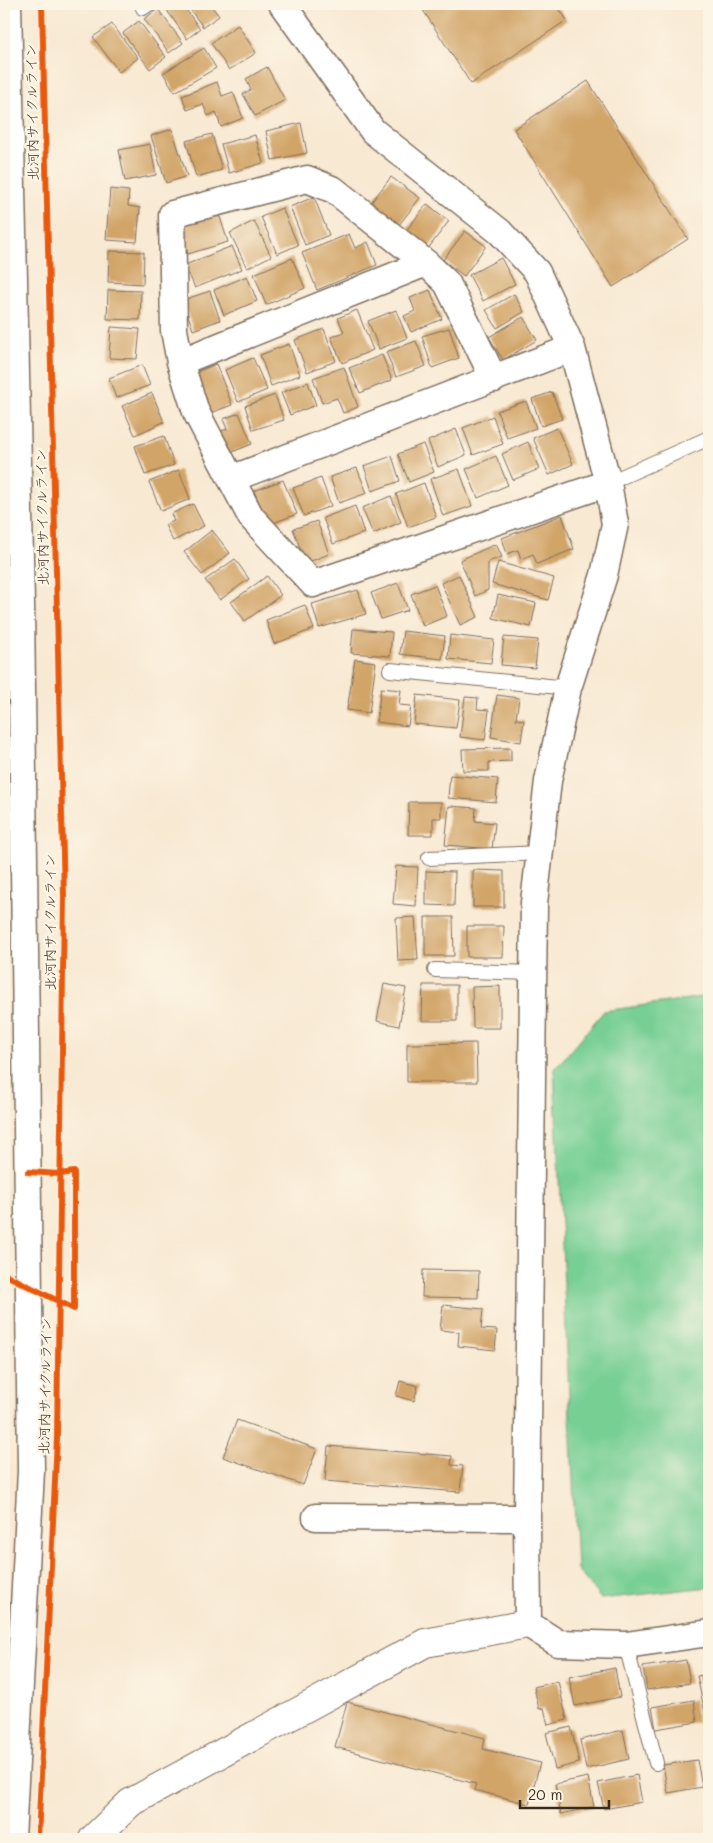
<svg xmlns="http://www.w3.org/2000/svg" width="713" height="1843" viewBox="0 0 713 1843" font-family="Mali,'Klee One',sans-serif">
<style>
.green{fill:#77cf94;stroke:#597c59}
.building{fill:#d1a467}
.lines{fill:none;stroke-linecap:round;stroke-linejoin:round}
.service-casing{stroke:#7d6d5d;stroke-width:16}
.minor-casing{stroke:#7d6d5d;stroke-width:29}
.tertiary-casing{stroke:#7d6d5d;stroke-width:30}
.service{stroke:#fff;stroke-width:14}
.minor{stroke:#fff;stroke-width:26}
.tertiary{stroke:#fff;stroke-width:28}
.cycleway-casing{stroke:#fcf5e5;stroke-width:9}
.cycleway{stroke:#e8590c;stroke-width:6}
.labels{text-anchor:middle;stroke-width:5;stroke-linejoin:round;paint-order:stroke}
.street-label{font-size:14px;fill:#3b2a1e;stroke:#fcf5e5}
</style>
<rect width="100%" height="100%" fill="#fcf5e5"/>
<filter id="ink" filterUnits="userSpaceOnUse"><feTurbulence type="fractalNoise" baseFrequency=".02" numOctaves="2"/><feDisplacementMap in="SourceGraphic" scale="10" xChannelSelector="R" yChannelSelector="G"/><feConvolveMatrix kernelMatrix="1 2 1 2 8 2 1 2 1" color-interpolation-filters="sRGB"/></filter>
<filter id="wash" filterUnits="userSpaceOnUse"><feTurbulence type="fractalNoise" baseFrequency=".0096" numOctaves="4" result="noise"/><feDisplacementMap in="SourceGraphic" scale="20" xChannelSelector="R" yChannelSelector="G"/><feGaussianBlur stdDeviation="1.12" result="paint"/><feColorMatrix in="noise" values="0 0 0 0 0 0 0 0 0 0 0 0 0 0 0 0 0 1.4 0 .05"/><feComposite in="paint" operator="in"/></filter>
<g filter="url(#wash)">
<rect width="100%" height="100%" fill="#f8e9d3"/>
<!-- green -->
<path class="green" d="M709,983V1587L601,1599L577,1569L554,1070L604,1011L702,997Z"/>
<g id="blocks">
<!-- building -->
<path class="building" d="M167,4H182L200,29L187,39L164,6Z
M186,4H210L219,16L203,27Z
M419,4H556L567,20L471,84Z
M158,9L183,43L169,53L144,19Z
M139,21L166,57L150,69L123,33Z
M112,24L138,58L119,72L93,37Z
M238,25L256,53L229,70L211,43Z
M204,48L216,68L175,92L163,73Z
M267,67L285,100L255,116L243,94L251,90L246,79Z
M588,81L688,239L613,287L514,129Z
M217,82L222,96L233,92L243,118L221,127L216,112L208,116L203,104L187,110L182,96Z
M301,123L307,153L272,160L266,131Z
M172,129L187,176L166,183L151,136Z
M212,134L222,170L196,177L186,141Z
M255,135L263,163L229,173L221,144Z
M150,144L156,175L125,181L119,150Z
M391,177L420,198L398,226L370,204Z
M110,189L129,191L128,206L140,208L137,242L106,240Z
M314,197L329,235L305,245L290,207Z
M427,204L449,221L427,250L405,232Z
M282,208L298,245L277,254L261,217Z
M219,214L228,242L188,254L179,227Z
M254,221L271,256L247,268L230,233Z
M465,231L486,246L464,276L443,260Z
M349,234L355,248L368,242L377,265L317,290L302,253Z
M232,246L242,269L195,288L185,265Z
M109,251L144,252L143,284L108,282Z
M292,258L305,288L266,305L254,274Z
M501,258L515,284L483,301L469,275Z
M247,276L257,301L224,315L214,290Z
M108,290L141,291L140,320L107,319Z
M430,290L442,319L411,332L404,316L415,311L410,298Z
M210,291L220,320L193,330L183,300Z
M514,294L524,312L497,328L486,310Z
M357,310L373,350L342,363L331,337L344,332L338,318Z
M396,310L407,338L379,349L368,321Z
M523,317L537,340L503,360L489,337Z
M111,327L140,329L137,359L109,358Z
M449,328L459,358L432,368L422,336Z
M324,329L336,361L307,372L295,340Z
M416,341L426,366L396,377L386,352Z
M289,344L300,375L271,386L260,355Z
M382,355L392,380L360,393L349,368Z
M253,358L267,390L238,402L225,370Z
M216,364L232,405L210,413L194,373Z
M142,365L150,385L116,398L109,378Z
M344,367L358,407L343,413L337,398L322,403L313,378Z
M308,382L316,405L290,415L281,393Z
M552,392L562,419L541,426L532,399Z
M152,393L164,422L135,435L122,406Z
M275,395L284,420L253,430L245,406Z
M526,401L536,428L507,438L497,411Z
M239,413L252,444L222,456L214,434L227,429L223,419Z
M493,416L503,444L473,455L463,428Z
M557,428L573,464L549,475L533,438Z
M456,429L466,455L438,467L428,441Z
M164,436L174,465L145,475L135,446Z
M528,442L539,469L513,480L502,454Z
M423,444L434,472L409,482L398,454Z
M392,456L400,481L372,491L364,466Z
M496,456L508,485L478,498L466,469Z
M357,468L367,493L339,503L330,477Z
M459,469L472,506L443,516L430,479Z
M179,470L190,499L161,511L149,482Z
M321,478L331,506L304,516L293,488Z
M283,480L297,514L268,525L254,491Z
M424,483L436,517L408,527L396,494Z
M391,496L401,522L373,534L362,508Z
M193,504L204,526L173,541L165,525L174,521L171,514Z
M355,506L364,533L333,544L323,518Z
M562,515L574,549L537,564L533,554L521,559L518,550L507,554L502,538Z
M317,521L329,554L306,563L293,529Z
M212,530L230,553L202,575L184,552Z
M496,544L502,557L488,562V590L475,596L460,560Z
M235,559L249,579L220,600L205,580Z
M498,562L554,578L548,600L492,584Z
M459,575L478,617L460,625L441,583Z
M267,576L281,595L245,621L231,602Z
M398,583L408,610L381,619L371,593Z
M435,585L447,616L423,626L411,594Z
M358,590L366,614L319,628L312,604Z
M498,595L536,603L531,627L493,618Z
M305,605L314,629L274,644L266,620Z
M353,629L392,632L390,656L351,653Z
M403,631L445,636L442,659L400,654Z
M450,635L494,640L491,663L448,659Z
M504,637L538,640L535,668L501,665Z
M355,659L376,662L369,713L347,710Z
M381,688L401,690L399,705L411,706L408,726L376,722Z
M417,695L460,700L456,728L414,724Z
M497,695L519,698L516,719L524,720L521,742L491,737Z
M465,697L478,698L477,709L489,710L485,740L460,737Z
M511,748V761L489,762V771H463L462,749Z
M450,775L498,779L496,802L448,798Z
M409,802H441V818H433V835H408Z
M449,806L476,808L475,821L495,823L492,849L445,845Z
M396,866L418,867L416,906L393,904Z
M473,870L504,871V907H473Z
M426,871L455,872L454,906L426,905Z
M415,917L418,960L398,961L396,918Z
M425,917H453L454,956H425Z
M467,926H504L503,957H467Z
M384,984L406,988L399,1026L377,1021Z
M423,985H457V1021H422Z
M500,986V1028H473L472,987Z
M476,1043L477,1082H407V1044Z
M423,1270L479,1271L478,1298L422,1297Z
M443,1305L483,1309L481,1329L497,1330L495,1350L458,1346L459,1332L440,1330Z
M400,1381L418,1386L414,1401L396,1396Z
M237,1420L317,1449L303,1485L223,1457Z
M328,1446L452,1456L451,1465L463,1466L460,1492L325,1481Z
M686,1660L690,1683L647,1690L643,1667Z
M615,1668L620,1697L575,1706L569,1677Z
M709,1674V1713H705L697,1676Z
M558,1681L567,1720L548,1725L544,1708L539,1709L534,1687Z
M694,1700L697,1722L656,1729L652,1707Z
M347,1702L485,1738L483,1749L540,1763L529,1804L474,1790L476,1784L335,1747Z
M571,1727L579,1763L555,1769L546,1733Z
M623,1730L629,1759L586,1769L580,1740Z
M697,1760L702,1787L668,1793L663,1765Z
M637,1775L642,1802L604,1809L598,1783Z
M588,1777L594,1807L561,1814L555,1784Z"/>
</g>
</g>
<g filter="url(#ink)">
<use href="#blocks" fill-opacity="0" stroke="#7d6d5d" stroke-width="1"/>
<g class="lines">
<defs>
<path id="service" d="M143,8L149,4
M608,483L709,438
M390,670L568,688
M429,858L540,853
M435,970L534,973
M626,1645L656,1763"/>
<path id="minor" d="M8,4L21,604L31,1471L12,1839
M282,4L373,131L500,232L537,272L572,348L608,483L615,524L604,575L568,688L548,781L534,903L527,1518L528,1624L558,1643L626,1645L709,1633
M180,362L426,263
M494,379L447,283L426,263L334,190L307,179L172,214L174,330L180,362L196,412L251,517L313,584L608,483
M231,479L572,348
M316,1517L527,1518"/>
<path id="tertiary" d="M93,1839L130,1803L425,1643L528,1624"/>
</defs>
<!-- service casing -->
<use href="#service" class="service-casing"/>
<!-- minor casing -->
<use href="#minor" class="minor-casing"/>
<!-- tertiary casing -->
<use href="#tertiary" class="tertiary-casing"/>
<!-- service -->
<use href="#service" class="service"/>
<!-- minor -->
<use href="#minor" class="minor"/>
<!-- tertiary -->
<use href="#tertiary" class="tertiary"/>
<defs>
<path id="cycleway" d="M4,1274L74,1309V1172L60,1174L28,1172
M38,1839L57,1438L64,896L42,4"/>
</defs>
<!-- cycleway casing -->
<use href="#cycleway" class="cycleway-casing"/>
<!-- cycleway -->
<use href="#cycleway" class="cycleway"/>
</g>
</g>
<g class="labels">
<!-- street labels -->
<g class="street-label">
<text transform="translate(32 112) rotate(-91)" y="5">北河内サイクルライン</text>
<text transform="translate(42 517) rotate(-91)" y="5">北河内サイクルライン</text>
<text transform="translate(50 922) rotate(-90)" y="5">北河内サイクルライン</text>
<text transform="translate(45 1386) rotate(-89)" y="5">北河内サイクルライン</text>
</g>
</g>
<!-- margin -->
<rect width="713" height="1843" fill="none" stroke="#fcf5e5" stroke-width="20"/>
<!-- scale -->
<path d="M520 1800v8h89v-8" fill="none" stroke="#3b2a1e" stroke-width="2.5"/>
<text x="528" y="1800" font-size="15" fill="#3b2a1e" stroke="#fcf5e5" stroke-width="4" paint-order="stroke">20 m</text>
</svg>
